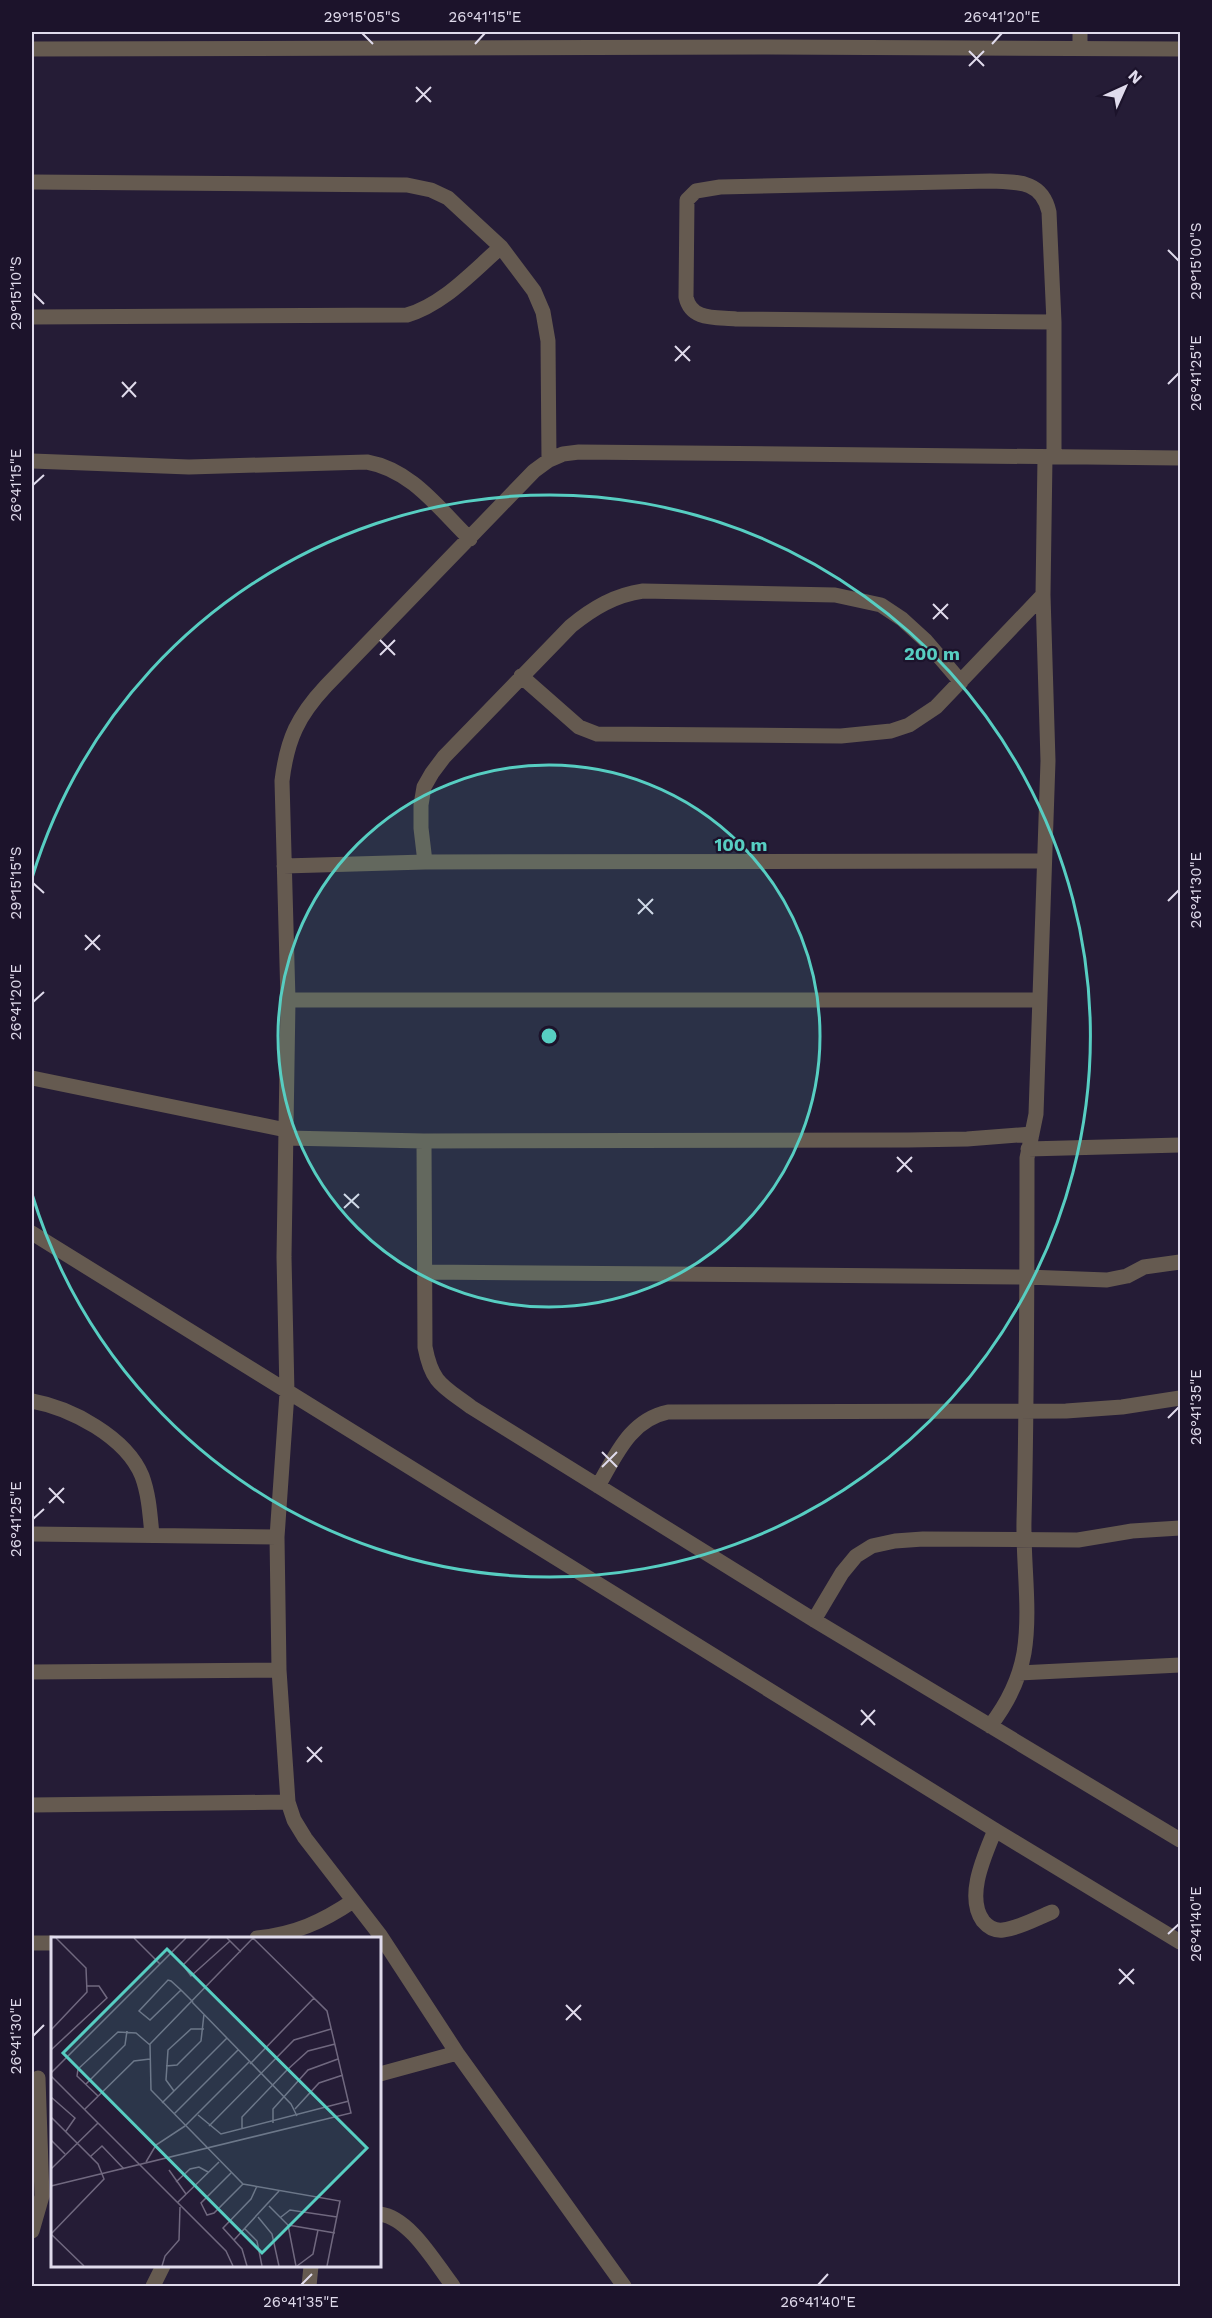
<svg xmlns="http://www.w3.org/2000/svg" width="1212" height="2318" viewBox="0 0 1212 2318" font-family="'Work Sans',sans-serif">
<style>
.lines{fill:none;stroke-linecap:round;stroke-linejoin:round}
.minor{stroke:#655a50;stroke-width:15}
.ticks{fill:none;stroke:#e0dbec;stroke-width:2}
.ring{fill:none;stroke:#57cec2;stroke-width:3}
.inset-road{fill:none;stroke:#70687f;stroke-width:1.5}
.view{fill:#57cec2;fill-opacity:0.15;stroke:#57cec2;stroke-width:3}
.inset-edge{fill:none;stroke:#e0dbec;stroke-width:3}
.centre{fill:#57cec2;stroke:#1c132b;stroke-width:3}
.ring-label{font-size:18px;text-anchor:middle;font-weight:bold;fill:#57cec2;stroke:#1c132b;stroke-width:4.5;stroke-linejoin:round;paint-order:stroke}
.neatline{fill:none;stroke:#e0dbec;stroke-width:2}
.ticks-label{font-size:15px;text-anchor:middle;fill:#e0dbec}
</style>
<rect width="100%" height="100%" fill="#251c36"/>
<g class="lines">
<!-- minor -->
<path class="minor" d="M32,49L770,47L1180,49
M1080,49V32
M32,182L407,185L431,190L448,198L501,247L534,291L543,312L548,341L549,460
M32,317L407,315C444,304 472,272 501,247
M1054,457V322L1049,212C1042,180 1017,182 990,181L720,187L696,191L687,200L686,297C691,321 716,317 736,319L1054,322
M32,461L189,467L367,462C412,470 439,509 470,539
M521,676L579,727L597,734L841,736L891,731L909,725L936,707L1043,595
M425,862L421,828V805L424,787L432,773L444,757L571,626C593,608 615,595 643,591L835,595L881,605L902,619L925,640L961,682
M284,866L425,862L1043,861
M288,1000H1039
M32,1078L286,1130
M286,1138L424,1141L908,1140L967,1139L1032,1134
M424,1141L425,1347C432,1384 443,1386 471,1407L814,1620L1180,1840
M1028,1149L1180,1145
M32,1233L995,1830L1180,1942
M424,1272L1027,1277L1107,1280L1127,1276L1144,1267L1180,1262
M32,1401C71,1408 126,1437 142,1476C149,1495 150,1515 152,1535
M598,1486C616,1455 630,1420 668,1412L1066,1411L1122,1407L1180,1398
M32,1534L277,1537
M814,1620L842,1573L856,1556L872,1546L895,1541L923,1539L1078,1540L1132,1531L1180,1528
M32,1672L279,1670
M1019,1673L1180,1665
M990,1726C1007,1704 1019,1681 1024,1653C1031,1610 1023,1564 1024,1521C1027,1400 1027,1279 1027,1158L1036,1114L1048,761L1043,595L1045,457
M32,1805L288,1802
M995,1830C985,1855 965,1896 983,1921C988,1927 995,1931 1003,1930C1020,1928 1037,1918 1052,1912
M257,1938C295,1934 322,1922 353,1901
M32,1943H52
M380,2074L457,2053
M380,2214C410,2218 435,2263 453,2286
M32,2231L42,2196L38,2078
M153,2286L163,2266
M309,2286L311,2266
M624,2286L457,2053L380,1935L305,1838L294,1820L288,1802L279,1670L277,1537L287,1393L284,1257L288,1000L282,781C287,739 298,716 326,686L534,471L549,460L563,454L579,452L1180,458"/>
</g>
<!-- ticks -->
<path class="ticks" d="M362,33L373,44M475,44L485,33M992,44L1002,33M969,51L984,66M969,66L984,51M416,87L431,102M416,102L431,87M1168,250L1179,261M33,293L44,304M675,346L690,361M675,361L690,346M122,382L136,397M1168,384L1179,373M122,397L136,382M33,485L44,475M933,604L948,619M933,619L948,604M380,640L395,655M380,655L395,640M33,883L44,893M638,899L653,914M1168,901L1179,890M638,914L653,899M85,935L100,950M85,950L100,935M33,1002L44,992M897,1157L912,1172M897,1172L912,1157M344,1194L359,1208M344,1208L359,1194M1168,1418L1179,1407M602,1452L617,1467M602,1467L617,1452M49,1488L64,1503M49,1503L64,1488M33,1519L44,1509M861,1710L875,1725M861,1725L875,1710M307,1747L322,1762M307,1762L322,1747M1168,1934L1179,1924M1119,1969L1134,1984M1119,1984L1134,1969M566,2005L581,2020M566,2020L581,2005M33,2036L44,2025M301,2285L312,2274M818,2285L828,2274"/>
<!-- distance rings -->
<circle cx="549" cy="1036" r="271" fill="#57cec2" fill-opacity=".12"/>
<g class="ring">
<circle cx="549" cy="1036" r="271"/>
<path d="M32 878A541 541 0 1 1 32 1194"/>
</g>
<!-- overview -->
<g transform="translate(51 1937)">
<rect width="330" height="330" fill="#251c36"/>
<path class="inset-road" d="M83,1L109,27M159,1L132,28L140,39L179,4M176,1L190,15M202,1L99,107L100,153L192,247L289,264L276,329M130,53L99,83L88,74L117,43L120,44L130,53L142,65M141,65L240,167L246,179M0,93L36,55L35,31L5,1M0,113L56,61L48,49H36M199,127L263,61M115,129L126,128L150,104L153,77M0,136L135,1M0,139L175,314L182,329M35,147L74,108L76,94M123,154L115,143L117,113L140,92H153M47,159L26,139L27,132L67,95L85,96L99,108M0,160L24,181L15,194M111,166L176,101M34,172L83,124L99,122M244,172L268,146L292,138M123,177L187,113M147,178L170,197L298,164M0,180L47,227L53,242L0,297M222,186V172L257,133L287,122M134,189L198,125M158,189L243,103L280,92M191,192V180L236,133L257,114L284,107M0,203L14,217M40,219L51,209L73,232M95,225L105,208L134,189M0,232L47,186M118,233L135,257M180,236L150,266L156,278L163,276L192,247M125,245L139,232L148,230L157,235M0,249L300,176L276,74L202,1M126,266L168,225M218,269L237,288L245,329M207,280L221,297L228,329M230,280L239,273L286,280M237,288L284,296M194,292L206,304L211,329M0,297L33,329M183,303L228,254M111,329L114,319L128,303L129,270M196,329L191,312L172,291L200,262L206,249M246,329L262,317L267,293"/>
<path class="view" d="M116,12L316,211L211,316L12,116Z"/>
<rect width="330" height="330" class="inset-edge"/>
</g>
<circle cx="549" cy="1036" r="9" class="centre"/>
<g class="ring-label">
<text x="932" y="660">200 m</text>
<text x="741" y="851">100 m</text>
</g>
<!-- border -->
<rect width="1212" height="2318" fill="none" stroke="#1c132b" stroke-width="66"/>
<!-- north arrow -->
<g transform="translate(1125 87) rotate(45)" stroke="#1c132b" stroke-width="4.5" paint-order="stroke">
<path d="M0-4.5L10 22L0 15L-10 22Z" fill="#e0dbec"/>
<text y="-9" font-size="16" font-weight="bold" text-anchor="middle" fill="#e0dbec">N</text>
</g>
<rect x="33" y="33" width="1146" height="2252" class="neatline"/>
<g class="ticks-label">
<text x="362" y="22">29°15'05"S</text>
<text x="485" y="22">26°41'15"E</text>
<text x="1002" y="22">26°41'20"E</text>
<text transform="translate(1196 261) rotate(-90)" y="5">29°15'00"S</text>
<text transform="translate(16 293) rotate(-90)" y="5">29°15'10"S</text>
<text transform="translate(1196 373) rotate(-90)" y="5">26°41'25"E</text>
<text transform="translate(16 485) rotate(-90)" y="5">26°41'15"E</text>
<text transform="translate(16 883) rotate(-90)" y="5">29°15'15"S</text>
<text transform="translate(1196 890) rotate(-90)" y="5">26°41'30"E</text>
<text transform="translate(16 1002) rotate(-90)" y="5">26°41'20"E</text>
<text transform="translate(1196 1407) rotate(-90)" y="5">26°41'35"E</text>
<text transform="translate(16 1519) rotate(-90)" y="5">26°41'25"E</text>
<text transform="translate(1196 1924) rotate(-90)" y="5">26°41'40"E</text>
<text transform="translate(16 2036) rotate(-90)" y="5">26°41'30"E</text>
<text x="301" y="2307">26°41'35"E</text>
<text x="818" y="2307">26°41'40"E</text>
</g>
</svg>
